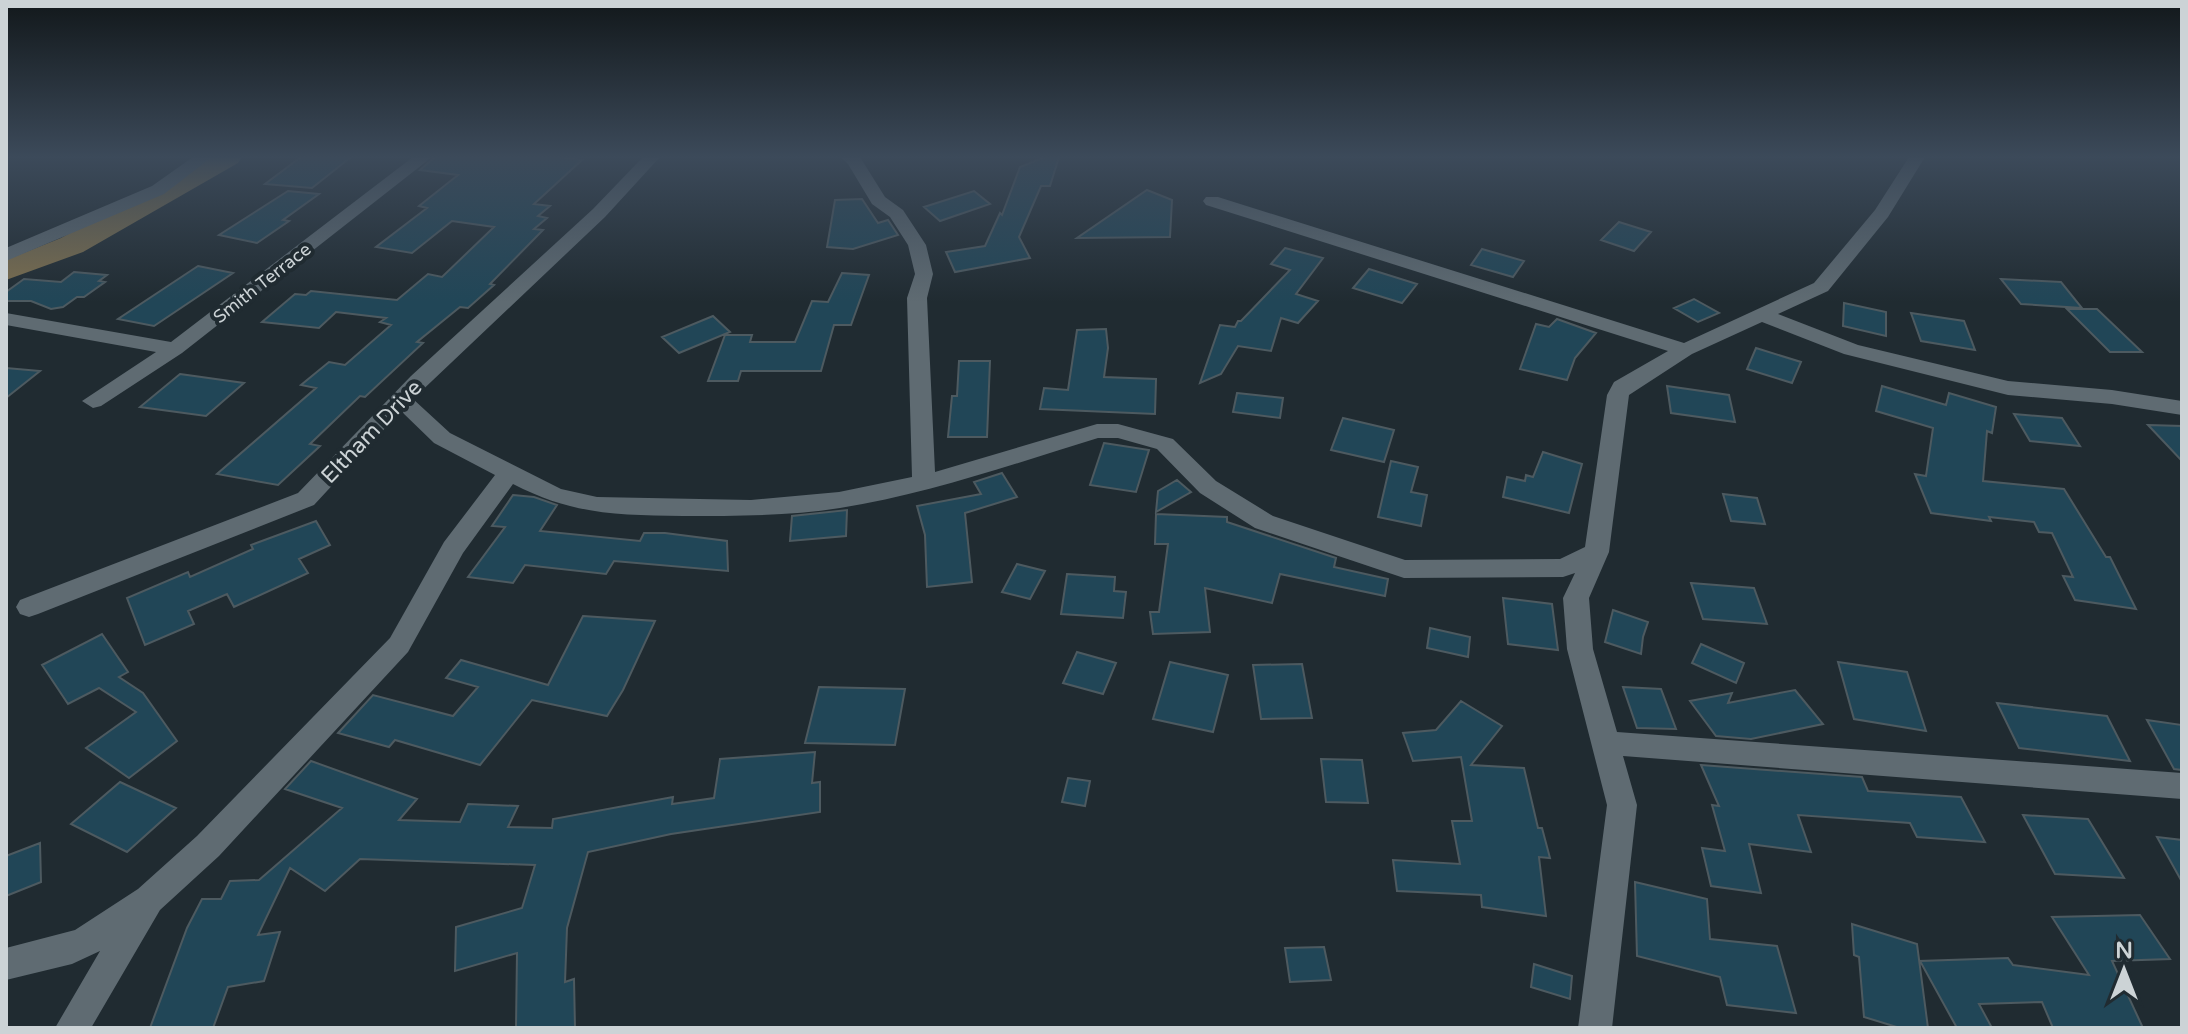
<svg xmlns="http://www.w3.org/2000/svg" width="2188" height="1034" viewBox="0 0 2188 1034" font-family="'Varela Round',sans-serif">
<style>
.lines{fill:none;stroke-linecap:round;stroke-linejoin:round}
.river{fill:#7d6f4e;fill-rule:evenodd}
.building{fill:#214657;stroke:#4d5a60;stroke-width:2}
.minor{fill:#5f6b72;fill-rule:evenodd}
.labels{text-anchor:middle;stroke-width:8;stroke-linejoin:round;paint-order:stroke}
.far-street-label{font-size:18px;fill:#ccd3d6;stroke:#202b31}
.street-label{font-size:22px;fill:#ccd3d6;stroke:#202b31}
</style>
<rect width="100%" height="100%" fill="#202b31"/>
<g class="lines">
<!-- river -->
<path class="river" d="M207,157H242L238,163L83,252L6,280V260L61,238Z"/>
</g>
<!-- building -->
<path class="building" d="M301,157H351L312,188L265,184Z
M435,157H558L582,160L534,204L550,206L538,216L547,218L534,229L543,230L490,284L494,285L468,308L460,307L417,342L423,343L365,397L360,396L310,444L320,446L278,485L217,474L316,388L301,385L329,362L345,365L391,325L380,322L386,318L336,312L319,328L262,322L295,294L306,295L311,291L397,300L428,274L442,277L494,227L452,221L412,253L376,247L427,208L419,206L458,175L420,170Z
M1045,157H1059L1050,186H1041L1019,237L1030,258L955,272L946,252L985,246L1000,213L1002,215L1020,167Z
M1147,190L1172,200L1170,237L1077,238Z
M288,191L319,194L283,220L289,221L257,243L219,235Z
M974,191L990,204L940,221L924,207Z
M862,199L878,223L888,220L898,235L853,249L827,247L835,200Z
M1619,222L1651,232L1634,251L1601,240Z
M1285,248L1323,258L1296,294L1318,301L1298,323L1281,318L1271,351L1238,346L1221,374L1200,383L1220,325L1235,327L1238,321H1241L1290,270L1271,264Z
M1482,249L1524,261L1513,277L1471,265Z
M198,266L233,273L154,326L118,319Z
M1369,269L1417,284L1402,303L1353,288Z
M74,272L107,275L99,281L105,282L84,297H77L63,307L51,309L31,301H6V292L24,279L61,282Z
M842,273L869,275L851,325H834L821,371H741L738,381H708L725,335H752L750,342H795L812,301L828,302Z
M2001,279L2061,282L2082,308L2021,304Z
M1694,299L1719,313L1698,322L1674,308Z
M1844,303L1886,312V336L1843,326Z
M2067,309H2097L2142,352H2110Z
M1911,313L1964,321L1975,350L1921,341Z
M713,316L730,332L679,353L662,337Z
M1557,319L1596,333L1575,358L1567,380L1520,369L1536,324L1549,327Z
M1106,329L1108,348L1104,377L1156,379L1155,414L1040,409L1044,388L1068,390L1077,330Z
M1756,348L1801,362L1792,383L1747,369Z
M959,361H990L987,437H948L952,396H957Z
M6,368L40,371L6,398Z
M180,374L244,383L206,416L140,407Z
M1667,386L1729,395L1735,422L1671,413Z
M1882,386L1946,405L1949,393L1996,407L1992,433L1987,431L1983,481L2064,489L2106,557H2110L2136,609L2075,600L2063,576L2073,577L2052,533L2039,532L2034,522L1989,517L1991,521L1931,513L1915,474L1926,476L1933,428L1876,411Z
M1237,393L1283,398L1280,418L1233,412Z
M2014,414L2062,418L2080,446L2030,441Z
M1343,418L1394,430L1384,462L1331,450Z
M2148,425L2182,426V461Z
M1104,443L1149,450L1136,492L1090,485Z
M1543,452L1582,464L1569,513L1503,497L1507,477L1525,481L1526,475L1533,477Z
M1391,461L1418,467L1411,492L1427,495L1421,526L1378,517Z
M1002,473L1017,497L965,513L972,582L927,587L925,535L917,506L981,494L974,482Z
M1177,480L1191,492L1156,512L1158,491Z
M1723,494L1757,498L1765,524L1731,521Z
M513,495L534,497L557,505L540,531L640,541L644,533H665L727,541L728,571L614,561L606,574L525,565L513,583L468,577L505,527L492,526Z
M847,510L846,536L790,541L792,516Z
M1156,514L1227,517V522L1336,558L1334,567L1388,579L1385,596L1280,574L1272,603L1205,588L1210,632L1153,634L1150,612H1159L1168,544H1155Z
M316,521L330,545L299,559L308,573L234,607L227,594L188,611L194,624L145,645L127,598L188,572L190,577L253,549L251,545Z
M1017,564L1045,571L1030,599L1002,592Z
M1067,574L1115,577L1114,591L1126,592L1123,618L1061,614Z
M1691,583L1754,588L1767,624L1703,619Z
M1503,598L1552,604L1558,650L1508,644Z
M1613,610L1648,622L1643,637L1641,654L1605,642Z
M583,616L655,621L623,690L607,716L532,700L480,765L395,740L389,747L338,733L373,695L453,716L478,687L446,678L461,660L548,685Z
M1430,628L1470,637L1468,657L1427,648Z
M102,634L128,672L119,677L143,693L177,741L129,778L86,748L136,712L99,688L68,704L42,665Z
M1701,644L1744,663L1736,683L1692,663Z
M1077,652L1116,663L1103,694L1063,683Z
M1170,662L1228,675L1213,732L1153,719Z
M1838,662L1907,672L1926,731L1854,719Z
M1302,664L1312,718L1261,719L1253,665Z
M819,687L905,689L895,745L805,743Z
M1623,687L1661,689L1676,729L1637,728Z
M1795,690L1823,724L1751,739L1716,736L1690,701L1732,693L1728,703Z
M1461,701L1502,726L1471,765L1524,768L1538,828H1542L1550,858L1539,857L1546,916L1482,907L1481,895L1397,891L1393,860L1460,864L1452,821H1472L1461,757L1413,761L1403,733L1436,730Z
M1997,703L2107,716L2130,761L2019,748Z
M2147,720L2182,725V770L2174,769Z
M815,752L812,783L820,782V812L671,834L588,852L567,928L565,982L574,979L575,1028H516L517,953L455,971L456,927L522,908L535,865L360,859L325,891L290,868L258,935L280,932L264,981L228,987L213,1028H150L187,928L202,899H221L230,881L259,880L342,808L285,789L311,761L417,799L399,820L460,822L468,804L518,806L508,827L552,828L553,819L673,797L672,804L714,798L720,759Z
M1321,759L1362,760L1368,803L1326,802Z
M1701,765L1862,777L1868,791L1961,797L1985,842L1917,837L1910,823L1798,815L1811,852L1749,844L1761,893L1711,886L1702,848L1725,851L1712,805L1719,806Z
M1068,778L1090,781L1085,806L1062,802Z
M120,782L176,808L127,852L71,824Z
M2023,815L2088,819L2124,878L2055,874Z
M2157,837L2182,840V882Z
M40,843L41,882L6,896V856Z
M1635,882L1707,899L1710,939L1777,946L1796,1013L1727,1005L1720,977L1637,956Z
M2140,915L2170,959L2112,961L2143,1028H2053L2042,1002L1979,1004L1992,1028H1957L1920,961L2008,958L2013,965L2089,975L2052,917Z
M1852,924L1917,944L1928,1028H1900L1864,1017L1859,957L1854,955Z
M1324,947L1331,980L1290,982L1285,948Z
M1534,964L1572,976L1570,999L1531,987Z"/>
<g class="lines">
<!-- minor -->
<path class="minor" d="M193,157H212L164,194L6,261V248L152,186Z
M413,157H432L182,353L101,406L93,408L82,401L156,352L6,325V313L171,342Z
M643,157H660L605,217L413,399L450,433L561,489L597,497L751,500L839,492L912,477L907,298L915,274L908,245L890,217L872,204L848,164L841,157H860L885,197L903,210L926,245L933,274L927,298L935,472L1097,424H1118L1173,439L1216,481L1273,516L1405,560L1560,559L1585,547L1607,395L1614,382L1668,351L1206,205L1203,201L1206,197H1218L1684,343L1814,283L1875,210L1909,157H1925L1888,217L1828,291L1778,314L1858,345L2008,381L2112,390L2182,401V415L2112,404L2008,395L1844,354L1762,322L1692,354L1629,395L1609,552L1589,598L1593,649L1617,732L2182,773V799L1623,756L1637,805L1612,1028H1578L1607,805L1567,649L1563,598L1575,573L1563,577L1404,578L1255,528L1200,493L1157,449L1118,438H1098C1013,464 928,494 840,508C789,516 736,516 683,516C617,515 573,515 513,484L463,553L408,652L219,856L160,910L91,1028H55L100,951L72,964L6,980V948L75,930L138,889L197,836L390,638L444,542L495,475L434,443L401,411L314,505L38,614L29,617L20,614L16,607L20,600L298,493L411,376L593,209Z"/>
</g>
<!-- sky -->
<linearGradient id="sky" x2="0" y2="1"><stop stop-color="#12181b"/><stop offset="0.52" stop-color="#3c4a5a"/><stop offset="1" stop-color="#3c4a5a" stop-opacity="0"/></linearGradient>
<rect width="2188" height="302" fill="url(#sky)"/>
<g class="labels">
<!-- far-street labels -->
<g class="far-street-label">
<text transform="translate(262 283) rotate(-38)" y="6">Smith Terrace</text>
</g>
<!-- street labels -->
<g class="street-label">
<text transform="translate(371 431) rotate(-46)" y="8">Eltham Drive</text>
</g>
</g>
<!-- border -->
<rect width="2188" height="1034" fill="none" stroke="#ccd3d6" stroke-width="16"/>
<!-- north arrow -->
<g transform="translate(2124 970)" stroke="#202b31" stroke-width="6" paint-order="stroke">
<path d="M0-6L14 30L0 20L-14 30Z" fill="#ccd3d6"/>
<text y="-12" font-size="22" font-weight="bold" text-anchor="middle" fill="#ccd3d6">N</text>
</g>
</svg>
